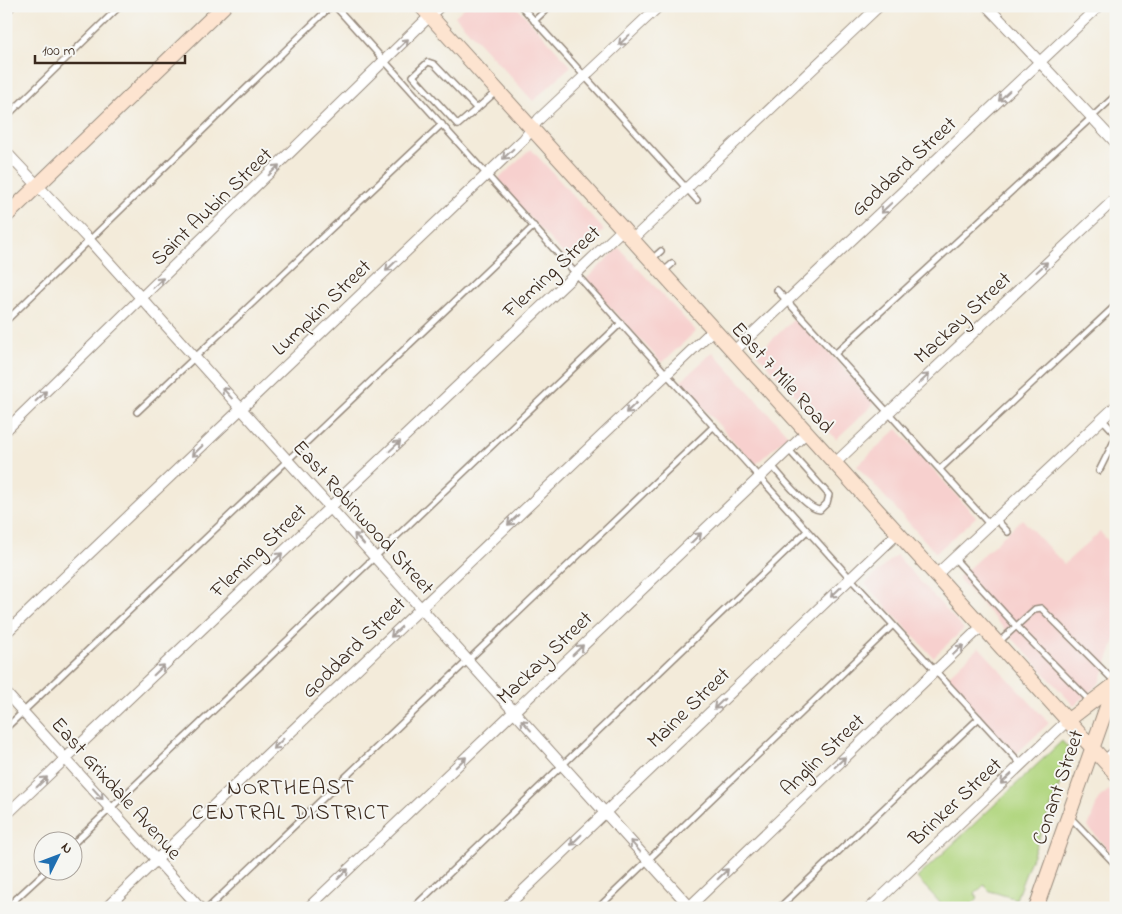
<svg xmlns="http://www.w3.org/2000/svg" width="1122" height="914" viewBox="0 0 1122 914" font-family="'Indie Flower',sans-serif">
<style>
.built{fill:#f7d0ce}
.green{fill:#b1d67f;stroke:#76804e}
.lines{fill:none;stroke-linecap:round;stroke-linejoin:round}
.lane-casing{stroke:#978a7c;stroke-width:8}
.street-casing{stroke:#978a7c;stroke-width:12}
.secondary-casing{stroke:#978a7c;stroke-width:16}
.lane{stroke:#fff;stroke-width:5}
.street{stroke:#fff;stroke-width:10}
.secondary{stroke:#fde4d0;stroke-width:14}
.oneway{stroke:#a79f9a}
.labels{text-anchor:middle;stroke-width:4;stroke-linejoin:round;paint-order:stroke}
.street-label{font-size:21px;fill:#3b2a1e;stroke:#f6f6f2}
.neighbourhood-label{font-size:22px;letter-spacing:1px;fill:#3b2a1e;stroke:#f6f6f2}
</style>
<rect width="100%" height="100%" fill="#f6f6f2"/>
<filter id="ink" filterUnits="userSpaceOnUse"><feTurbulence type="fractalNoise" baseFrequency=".02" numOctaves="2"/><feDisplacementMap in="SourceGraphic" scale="10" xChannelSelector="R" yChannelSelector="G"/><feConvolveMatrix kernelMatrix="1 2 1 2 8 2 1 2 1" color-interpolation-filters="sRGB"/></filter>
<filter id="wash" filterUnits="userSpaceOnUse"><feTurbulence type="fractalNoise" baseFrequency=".0096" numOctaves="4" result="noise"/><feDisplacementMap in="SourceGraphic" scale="20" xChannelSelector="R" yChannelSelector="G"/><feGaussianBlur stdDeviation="1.12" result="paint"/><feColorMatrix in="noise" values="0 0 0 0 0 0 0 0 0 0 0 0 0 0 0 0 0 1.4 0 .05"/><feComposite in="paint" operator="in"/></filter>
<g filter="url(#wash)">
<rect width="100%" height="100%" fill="#f3ebda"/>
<!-- built -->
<path class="built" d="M466,6H516L571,66L533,101L455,16Z
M531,149L604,230L570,261L496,181Z
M619,248L696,331L662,363L585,280Z
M796,317L875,403L836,439L757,354Z
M713,352L788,435L755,465L680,382Z
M897,429L976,517L936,553L857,466Z
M1022,519L1064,564L1100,532L1116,549V638L1100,682L1074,706L958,578Z
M896,555L964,629L933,657L865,584Z
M979,647L1049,723L1016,754L945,679Z
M1109,790L1116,797V859L1088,827L1099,798Z"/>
<!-- green -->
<path class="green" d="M1062,741L1072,752L1016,899L990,891L984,885L975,894L978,898L968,908H945L917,878Z"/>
</g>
<g filter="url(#ink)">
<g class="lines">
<defs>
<path id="lane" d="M335,6L850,578L1021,764
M521,6L697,200
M534,21L550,6
M477,109L434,64L428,62L413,76L458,125L497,91
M6,117L120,6
M652,259L661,251
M664,271L672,264
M777,290L990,525
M6,321L331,6
M836,353L1116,95
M137,412L442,124
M1102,419L1116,434
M772,466C781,476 808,511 820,510L827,503L829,495L789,450
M940,469L1116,305
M1099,471L1116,437
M996,519L1008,532
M954,558L1016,626L1090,701
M999,642L1035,609L1041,608L1114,681
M6,728L534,226
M1070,817L1116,865
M72,845L621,323
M6,908L45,872
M208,908L714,426
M413,908L807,531
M598,908L893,625
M779,908L979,718"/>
<path id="street" d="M987,6L1116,143
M6,10L10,6
M6,152L89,240L691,908
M632,240L879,6
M733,352L1099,6
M6,430L440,6
M834,464L1116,198
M935,576L1116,406
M6,633L524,139L539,119L659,6
M6,693L200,908
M1104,761L1116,751
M6,815L623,229
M106,908L713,330
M308,908L806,433
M505,908L897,534
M688,908L981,627
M870,908L1067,721"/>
<path id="secondary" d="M421,6L1116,774
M6,216L224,6
M1067,721L1114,685
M1036,908L1116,681"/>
</defs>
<!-- lane casing -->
<use href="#lane" class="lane-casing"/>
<!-- street casing -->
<use href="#street" class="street-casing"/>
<!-- secondary casing -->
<use href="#secondary" class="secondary-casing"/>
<!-- lane -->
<use href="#lane" class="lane"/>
<!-- street -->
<use href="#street" class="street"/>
<!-- secondary -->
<use href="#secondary" class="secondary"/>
</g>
<!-- one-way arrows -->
<defs><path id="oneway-shaft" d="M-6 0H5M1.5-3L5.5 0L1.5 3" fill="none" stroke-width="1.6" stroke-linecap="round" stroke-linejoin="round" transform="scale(1.25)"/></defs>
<g class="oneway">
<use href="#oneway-shaft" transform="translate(624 40) rotate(137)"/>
<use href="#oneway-shaft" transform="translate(403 44) rotate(-44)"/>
<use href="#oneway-shaft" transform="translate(1004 96) rotate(137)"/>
<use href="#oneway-shaft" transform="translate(508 154) rotate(136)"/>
<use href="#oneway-shaft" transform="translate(274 170) rotate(-44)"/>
<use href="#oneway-shaft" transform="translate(886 208) rotate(137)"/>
<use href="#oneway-shaft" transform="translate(391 266) rotate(136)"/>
<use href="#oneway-shaft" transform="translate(1042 267) rotate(-43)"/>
<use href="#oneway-shaft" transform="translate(158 283) rotate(-44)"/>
<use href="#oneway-shaft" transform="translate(924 379) rotate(-43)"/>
<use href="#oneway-shaft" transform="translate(227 393) rotate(-132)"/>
<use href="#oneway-shaft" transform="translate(41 396) rotate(-44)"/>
<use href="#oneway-shaft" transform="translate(631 408) rotate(136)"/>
<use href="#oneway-shaft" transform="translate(395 446) rotate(-43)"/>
<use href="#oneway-shaft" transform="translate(197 451) rotate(136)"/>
<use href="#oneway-shaft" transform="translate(513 520) rotate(136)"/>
<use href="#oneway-shaft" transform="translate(696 538) rotate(-44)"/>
<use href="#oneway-shaft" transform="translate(359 539) rotate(-132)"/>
<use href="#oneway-shaft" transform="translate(277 558) rotate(-44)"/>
<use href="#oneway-shaft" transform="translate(836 592) rotate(136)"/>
<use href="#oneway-shaft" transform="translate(396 632) rotate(136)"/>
<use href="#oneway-shaft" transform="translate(578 650) rotate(-44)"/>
<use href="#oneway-shaft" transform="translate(958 650) rotate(-44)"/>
<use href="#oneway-shaft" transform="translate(159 670) rotate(-44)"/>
<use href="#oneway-shaft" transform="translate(719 704) rotate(136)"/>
<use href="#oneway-shaft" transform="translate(526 725) rotate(-132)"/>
<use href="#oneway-shaft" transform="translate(278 744) rotate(136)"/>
<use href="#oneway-shaft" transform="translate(461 762) rotate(-44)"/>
<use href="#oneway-shaft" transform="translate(840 762) rotate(-44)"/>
<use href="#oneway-shaft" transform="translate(1006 779) rotate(137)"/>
<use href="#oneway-shaft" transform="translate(42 782) rotate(-44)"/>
<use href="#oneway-shaft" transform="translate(98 794) rotate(48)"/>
<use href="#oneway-shaft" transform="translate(576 840) rotate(136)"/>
<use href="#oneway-shaft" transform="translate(635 846) rotate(-132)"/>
<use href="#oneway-shaft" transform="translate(343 874) rotate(-44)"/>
<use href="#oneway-shaft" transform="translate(723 874) rotate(-44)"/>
</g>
</g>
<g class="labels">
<!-- street labels -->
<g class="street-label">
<text transform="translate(903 166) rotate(-43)" y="7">Goddard Street</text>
<text transform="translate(211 206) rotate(-44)" y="7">Saint Aubin Street</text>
<text transform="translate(551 271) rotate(-43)" y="7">Fleming Street</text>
<text transform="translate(321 307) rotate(-44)" y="7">Lumpkin Street</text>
<text transform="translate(962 317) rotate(-43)" y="7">Mackay Street</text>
<text transform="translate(783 377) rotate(48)" y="7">East 7 Mile Road</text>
<text transform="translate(364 517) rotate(48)" y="7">East Robinwood Street</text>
<text transform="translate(258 550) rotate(-44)" y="7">Fleming Street</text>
<text transform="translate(353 647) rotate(-44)" y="7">Goddard Street</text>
<text transform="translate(544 657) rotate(-44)" y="7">Mackay Street</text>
<text transform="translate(688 707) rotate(-44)" y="7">Maine Street</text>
<text transform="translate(822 754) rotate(-44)" y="7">Anglin Street</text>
<text transform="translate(1057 787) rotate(-71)" y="7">Conant Street</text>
<text transform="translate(117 788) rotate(48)" y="7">East Grixdale Avenue</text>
<text transform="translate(955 801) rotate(-43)" y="7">Brinker Street</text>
</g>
<!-- neighbourhood labels -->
<g class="neighbourhood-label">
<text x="291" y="794">NORTHEAST<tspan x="291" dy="25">CENTRAL DISTRICT</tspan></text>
</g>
</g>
<!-- margin -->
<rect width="1122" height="914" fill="none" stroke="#f6f6f2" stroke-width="25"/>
<!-- north arrow -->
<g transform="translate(58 856) rotate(48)"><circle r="24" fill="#f6f6f2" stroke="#aba49d"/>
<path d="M0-4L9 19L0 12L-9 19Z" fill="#1f6fb2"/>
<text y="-8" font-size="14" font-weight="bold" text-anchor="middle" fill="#3b2a1e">N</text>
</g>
<!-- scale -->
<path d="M35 55v8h150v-8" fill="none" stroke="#3b2a1e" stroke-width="2.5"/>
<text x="42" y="55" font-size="15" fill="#3b2a1e" stroke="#f6f6f2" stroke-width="4" paint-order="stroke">100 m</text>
</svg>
